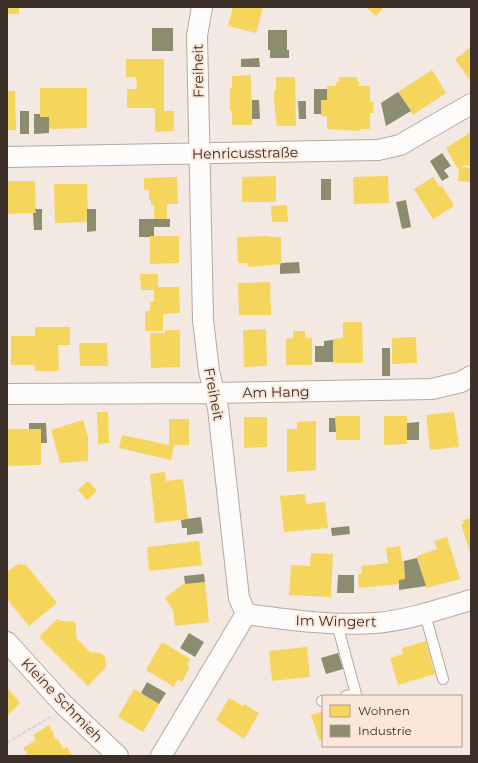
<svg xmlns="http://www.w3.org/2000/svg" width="478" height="763" viewBox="0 0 478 763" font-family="Montserrat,sans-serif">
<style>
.homes{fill:#f6d55c}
.industry{fill:#8c8c6e}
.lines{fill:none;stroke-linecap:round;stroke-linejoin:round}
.service-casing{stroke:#b4a9a3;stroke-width:12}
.minor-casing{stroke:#b4a9a3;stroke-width:22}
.path{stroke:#dad6d4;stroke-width:2.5;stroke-dasharray:4 2;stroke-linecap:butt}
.service{stroke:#fdfcfb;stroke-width:10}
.minor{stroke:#fdfcfb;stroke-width:20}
.labels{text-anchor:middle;stroke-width:4;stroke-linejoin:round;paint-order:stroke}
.street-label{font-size:14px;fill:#3c2f27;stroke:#fbe6da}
</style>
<rect width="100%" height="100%" fill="#f3e8e2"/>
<!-- homes -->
<path class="homes" d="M7,7H19V14H7Z
M233,7H263L256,33L228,26Z
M366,7H384L376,16Z
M471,47V77L469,79L455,59Z
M126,59H164V111H174V131L155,132V108H127V89H137L136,77H126Z
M432,70L446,93L413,115L398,92Z
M251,75L252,125H232V111H230V88H232V76Z
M276,77H295L296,126H277L274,102V90H276Z
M339,77H357V81H359V86H370V102H373L374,113H370V129H360V131L327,129V116H321V100H327V86H336V82H339Z
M40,88H87V128L49,129V117H40Z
M7,91H15L16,130H7Z
M471,132V166L465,165L461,167L471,168V182L458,181L459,168L458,169L446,148Z
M276,176V202H242V177Z
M388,176L389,203L354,204L353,177Z
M177,177L178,204H167V219H154V205H151V200H149V190H144V178Z
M433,177L440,187L442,186L454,206L433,219L414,189Z
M7,181H35L36,213L7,214Z
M54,184H87L88,222L55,223Z
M287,205L288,222H272L271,206Z
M150,236H179V263L150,264Z
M269,236L270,237H281V264L248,267L247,263H238L237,237Z
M140,274H158V287H179L180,313L163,314V331H145V311H150V302L154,301V290H141Z
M270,282L271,315H239L238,283Z
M343,322H362L363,363H333V339L343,338Z
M35,327H70V345H58L59,371H35V365H11V336H35Z
M266,329L267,366L244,367L243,330Z
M165,330H180V367L151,368L150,333H165Z
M293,331H305V338H312V365H286V339L293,338Z
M416,337L417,363L392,364V338Z
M79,343H107L108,366H80Z
M97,412H108L109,443L98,444Z
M454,412L459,447L430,450L426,415Z
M335,416H360V440H336Z
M384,416H407V444L384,445Z
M244,417H267V447L244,448Z
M169,419H189V445H174L171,460L119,448L122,435L169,445Z
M83,420L88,437V461L60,463L51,430Z
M316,421V470L287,472V429H297V422Z
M7,429H41V465L7,466Z
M165,472L166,481L183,479L188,519L155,523L150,474Z
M88,481L97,491L87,500L78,490Z
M305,494L306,504L325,502L328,528L284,532L280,496Z
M471,518V555L461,524L464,523L463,520Z
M447,537L460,579L426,588L417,556L437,549L434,541Z
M199,541L202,565L149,571L147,547Z
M400,546L402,561H404L405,579L399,580V584L359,588L358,574H362L361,566L388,563L386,548Z
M311,553L333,554L331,597L289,595L291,565L310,566Z
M18,564L26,565L57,603L29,626L7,599V570L8,571Z
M205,582L209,622L175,626L173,610L165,598L183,584Z
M57,619L60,621L74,622L76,625V638L90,652L101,653L105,657L106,667L88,686L39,637Z
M426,641L435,674L398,685L390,658L403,654L402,648Z
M162,642L190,659L187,665L190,667L182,682L178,679L174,687L146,670Z
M307,647L310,677L272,681L269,651Z
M7,687L20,703L7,716Z
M134,689L159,704L143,732L118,717Z
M229,698L243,706L244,704L259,713L244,739L216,720Z
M323,711V739L319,740L311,715Z
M49,725L54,734L53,735L56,740L58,739L63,749L67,747L72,755L28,756L23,748L36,740L33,735Z"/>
<!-- industry -->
<path class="industry" d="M152,28H173V51H152Z
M268,30H287V50H289V58H270V50H268Z
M259,58L260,67H241V59Z
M314,89H327V100H321V114H314Z
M398,92L411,111L386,126L381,103Z
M252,100H259L260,119H252Z
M298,101H306V119H299Z
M20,111H29V134H20Z
M34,114H40V117H49V133L34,134Z
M442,153L451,166L444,170L449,177L442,181L430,161Z
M321,179H331V200H321Z
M406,200L411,227L402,229L396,202Z
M35,209H42V230H34L33,213H36Z
M87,209H96V231L87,232Z
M139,219H170V227H154V236H150V237H139Z
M299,262L300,273L280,274V265L281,264V263Z
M333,340V362H315V346H324V341Z
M382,348H390V376H382Z
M329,418H335L336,432H329Z
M419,422V440H407V423Z
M29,423H46L47,443H41V429H29Z
M201,517L203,533L187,535V528H182L181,520Z
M349,526L350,534L332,536L331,528Z
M417,558L426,586L399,590V580L405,579L404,561Z
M204,574L205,582L185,584L184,576Z
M338,575H354V593H337Z
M189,633L204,642L195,657L180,648Z
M338,653L343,669L326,674L321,658Z
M147,682L166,693L159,704L141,693Z"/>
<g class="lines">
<defs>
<path id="service" d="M425,614L443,679
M337,624L356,694L346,696
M322,701H323"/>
<path id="minor" d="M202,7L197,36L203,320L209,371L218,408L239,598L246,614
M7,157L378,150L400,145L471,104
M7,394L214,393L432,389L461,382L471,376
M246,614C289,620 333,626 376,623C409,620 440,609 471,600
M7,642L63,704L118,756
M161,756L246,614"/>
</defs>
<!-- service casing -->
<use href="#service" class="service-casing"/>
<!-- minor casing -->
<use href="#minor" class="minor-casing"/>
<!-- path -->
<path class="path" d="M7,743L50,717"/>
<!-- service -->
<use href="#service" class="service"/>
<!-- minor -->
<use href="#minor" class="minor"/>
</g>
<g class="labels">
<!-- street labels -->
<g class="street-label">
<text transform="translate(198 71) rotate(-91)" y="5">Freiheit</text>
<text transform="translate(245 153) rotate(-1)" y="5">Henricusstraße</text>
<text transform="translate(276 392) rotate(-1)" y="5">Am Hang</text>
<text transform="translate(214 394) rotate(79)" y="5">Freiheit</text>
<text transform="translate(336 621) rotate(1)" y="5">Im Wingert</text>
<text transform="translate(62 700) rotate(46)" y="5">Kleine Schmieh</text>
</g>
</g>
<!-- border -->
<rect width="478" height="763" fill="none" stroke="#3c2f27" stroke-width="16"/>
<!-- legend -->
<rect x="322" y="695" width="140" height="52" fill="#fbe6da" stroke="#af9d92"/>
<rect x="330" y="705" width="20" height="12" fill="#f6d55c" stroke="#af9d92"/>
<text x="358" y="715" font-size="12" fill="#3c2f27">Wohnen</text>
<rect x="330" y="725" width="20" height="12" fill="#8c8c6e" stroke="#af9d92"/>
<text x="358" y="735" font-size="12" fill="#3c2f27">Industrie</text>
</svg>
